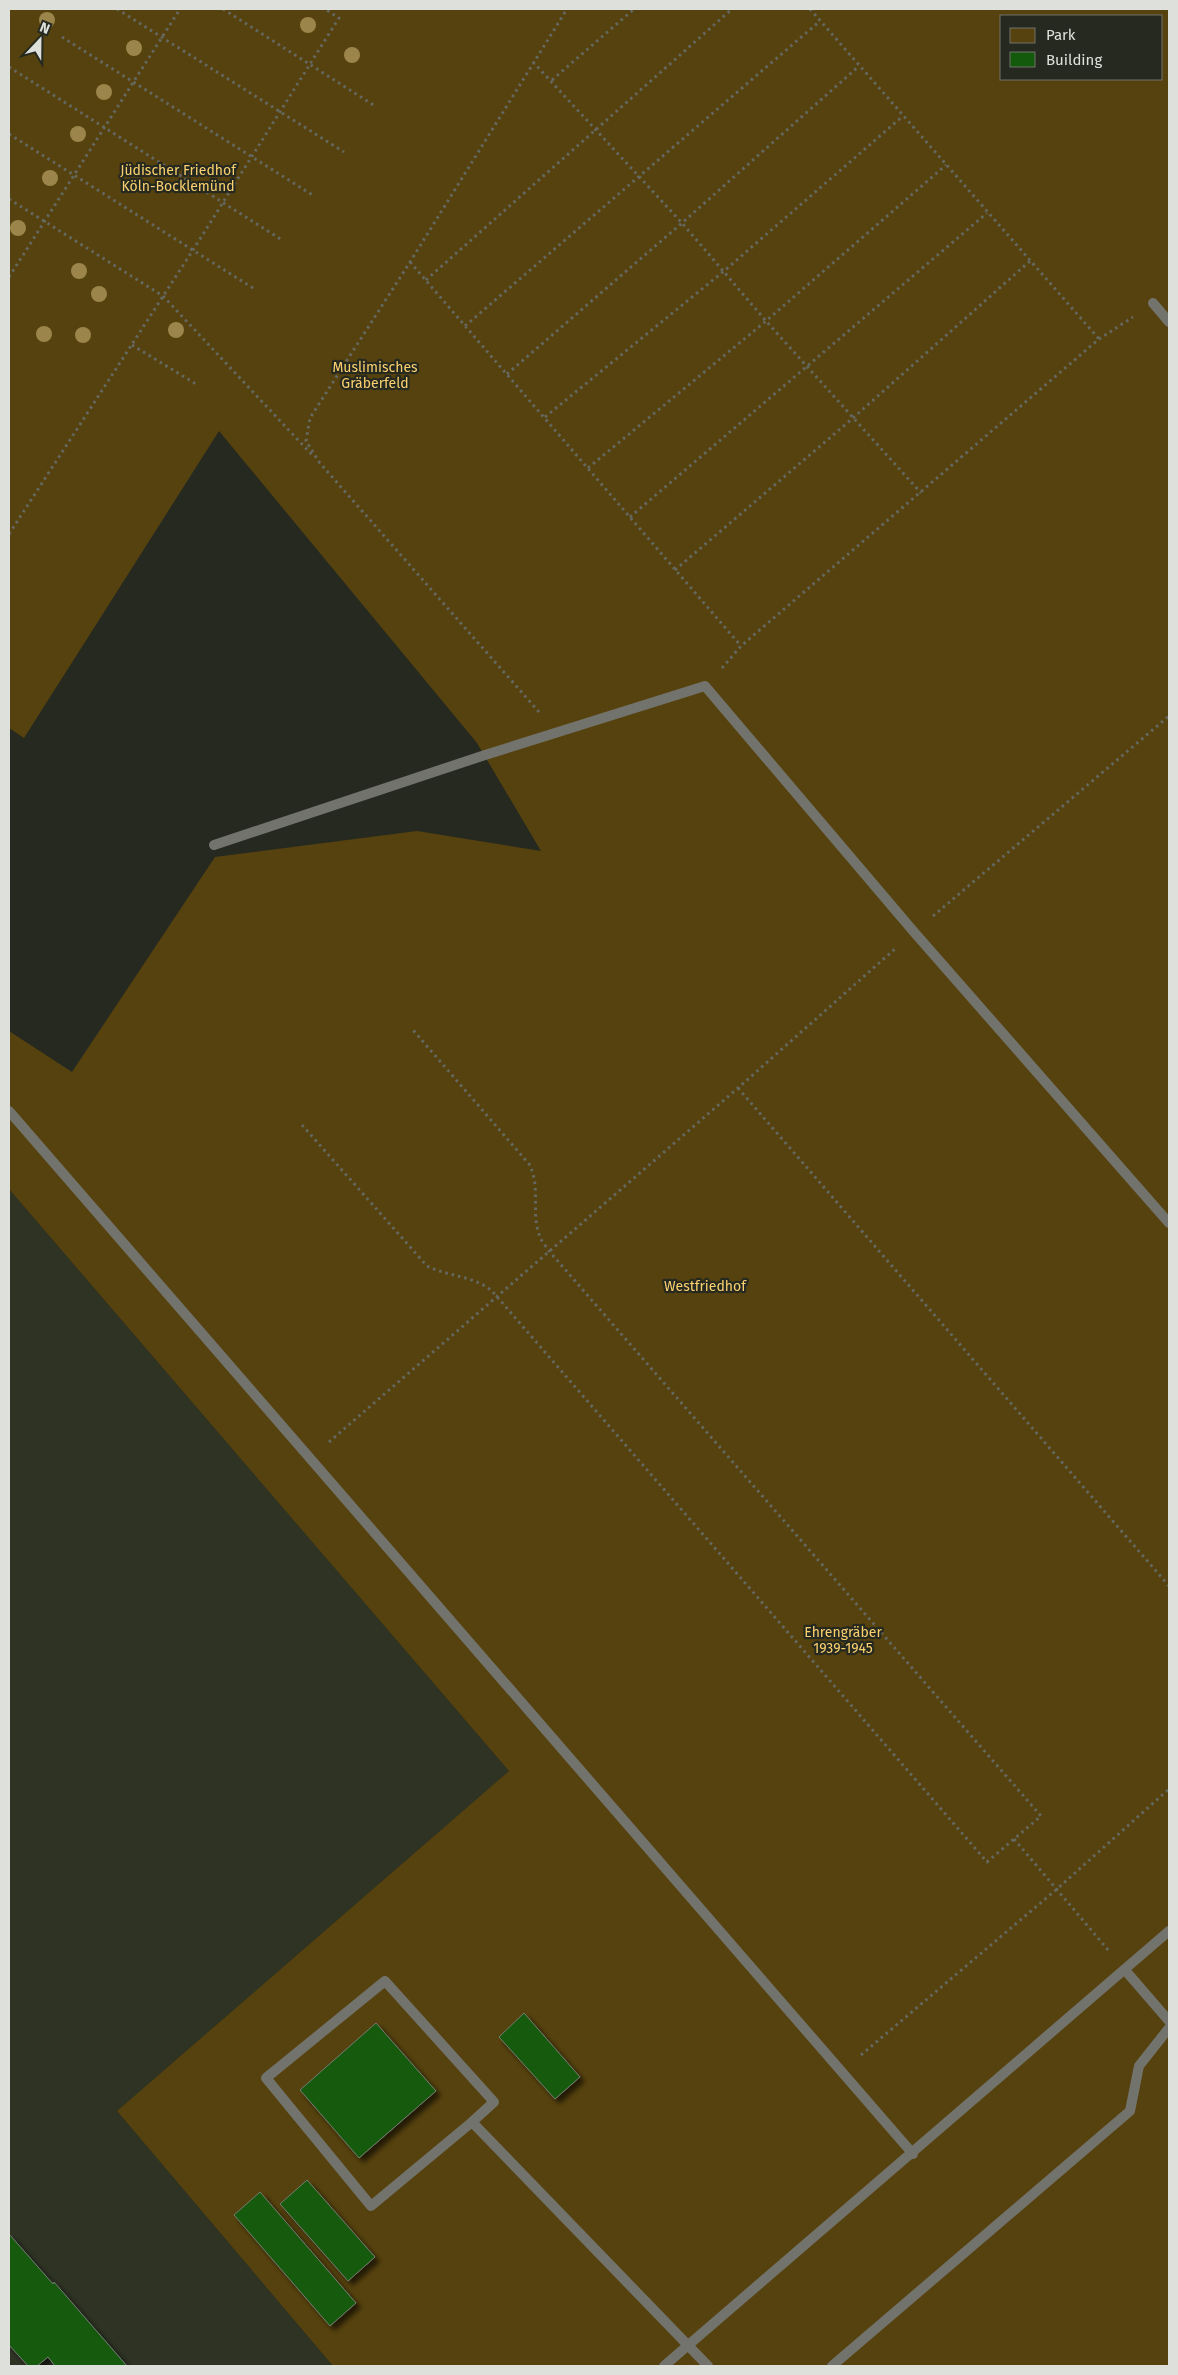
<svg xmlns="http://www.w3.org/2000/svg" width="1178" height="2375" viewBox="0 0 1178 2375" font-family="'Fira Sans',sans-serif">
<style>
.built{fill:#2e3324}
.green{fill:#56420e;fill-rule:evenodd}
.building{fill:#135a0c;stroke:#747c73;filter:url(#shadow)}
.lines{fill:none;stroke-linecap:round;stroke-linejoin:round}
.path{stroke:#656860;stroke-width:3;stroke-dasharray:2.5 4;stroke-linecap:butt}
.service{stroke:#73736d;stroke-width:10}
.tree{fill:#9b854b}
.labels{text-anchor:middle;stroke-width:4.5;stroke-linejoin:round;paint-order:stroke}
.park-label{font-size:14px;fill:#fbd16f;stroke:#262920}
</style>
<defs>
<filter id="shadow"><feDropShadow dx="4.5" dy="4.5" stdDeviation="2.5" flood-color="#0009"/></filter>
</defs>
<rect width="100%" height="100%" fill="#262920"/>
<!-- built -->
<path class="built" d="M9,1189L509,1771L117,2111L333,2366H9Z"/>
<!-- green -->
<path class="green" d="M9,9H1169V2366H333L117,2111L509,1771L9,1189V1031L72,1072L215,857L417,831L541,851L477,743L219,431L24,738L9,728ZM1002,16H1162V79H1002Z"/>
<!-- building -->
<path class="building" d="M524,2013L580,2077L555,2099L499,2037Z
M376,2023L436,2091L359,2158L300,2090Z
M307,2180L375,2257L348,2281L280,2204Z
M260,2192L356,2303L330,2326L234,2215Z
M9,2234L53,2284L54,2282L127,2366H55L48,2357L37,2366H28L9,2345Z"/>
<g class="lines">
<!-- path -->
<path class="path" d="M117,9L344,152
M223,9L375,106
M810,9L1099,339
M62,37L314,196
M533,62L682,223L766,321L921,493
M9,67L282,240
M552,80L634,9
M9,134L256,290
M9,199L163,296L313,456
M410,262L741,646
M9,277L180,9
M426,280L732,9
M465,326L820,21
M132,345L196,384
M507,374L682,223L859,66
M545,417L724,271L903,116
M588,468L766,321L946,165
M630,517L987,213
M9,534L193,250L339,18L325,9
M675,570L853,418L1030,261
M722,668L741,646L1099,339L1133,317
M539,712L319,462L306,441L310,418L410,262L567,9
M933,916L1169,716
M738,1088L1169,1586
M302,1125L427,1266C449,1277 472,1275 492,1291L987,1862L1041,1816L549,1251C546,1246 540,1240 539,1234C531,1211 541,1186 529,1164L413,1030
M329,1442L738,1088L896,948
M1014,1839L1109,1951
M861,2055L1057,1889L1169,1789"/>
<!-- service -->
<path class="service" d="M1153,303L1169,322
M214,845L485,755L705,686L914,932L1169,1223
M9,1111L913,2154
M1125,1970L1169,2021
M472,2122L371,2206L266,2078L385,1981L494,2102L472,2122L708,2366
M664,2366L1169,1931
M832,2366L1130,2111L1139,2066L1169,2028"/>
</g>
<!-- trees -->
<g class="tree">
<circle cx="47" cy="20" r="8"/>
<circle cx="308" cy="25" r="8"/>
<circle cx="134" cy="48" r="8"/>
<circle cx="352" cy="55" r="8"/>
<circle cx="104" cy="92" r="8"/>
<circle cx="78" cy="134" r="8"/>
<circle cx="50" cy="178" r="8"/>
<circle cx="18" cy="228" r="8"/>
<circle cx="79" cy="271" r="8"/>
<circle cx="99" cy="294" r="8"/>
<circle cx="176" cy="330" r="8"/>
<circle cx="44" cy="334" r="8"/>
<circle cx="83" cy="335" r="8"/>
</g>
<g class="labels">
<!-- park labels -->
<g class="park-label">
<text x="178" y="175">Jüdischer Friedhof<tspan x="178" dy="16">Köln-Bocklemünd</tspan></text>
<text x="375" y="372">Muslimisches<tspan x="375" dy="16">Gräberfeld</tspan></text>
<text x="705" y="1291">Westfriedhof</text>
<text x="843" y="1637">Ehrengräber<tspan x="843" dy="16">1939-1945</tspan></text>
</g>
</g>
<!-- border -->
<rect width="1178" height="2375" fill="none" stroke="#dee1db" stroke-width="20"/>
<!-- legend -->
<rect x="1000" y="15" width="162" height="65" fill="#262920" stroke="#70736b"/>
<rect x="1010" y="28" width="25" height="15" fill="#56420e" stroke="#70736b"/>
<text x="1046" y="40" font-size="15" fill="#dee1db">Park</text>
<rect x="1010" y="52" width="25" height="15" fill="#135a0c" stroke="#70736b"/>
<text x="1046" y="65" font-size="15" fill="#dee1db">Building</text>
<!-- north arrow -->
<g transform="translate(40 40) rotate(22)" stroke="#262920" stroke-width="4" paint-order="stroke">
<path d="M0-4L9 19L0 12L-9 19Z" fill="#dee1db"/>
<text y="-8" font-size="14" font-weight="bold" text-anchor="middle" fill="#dee1db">N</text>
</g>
</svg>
